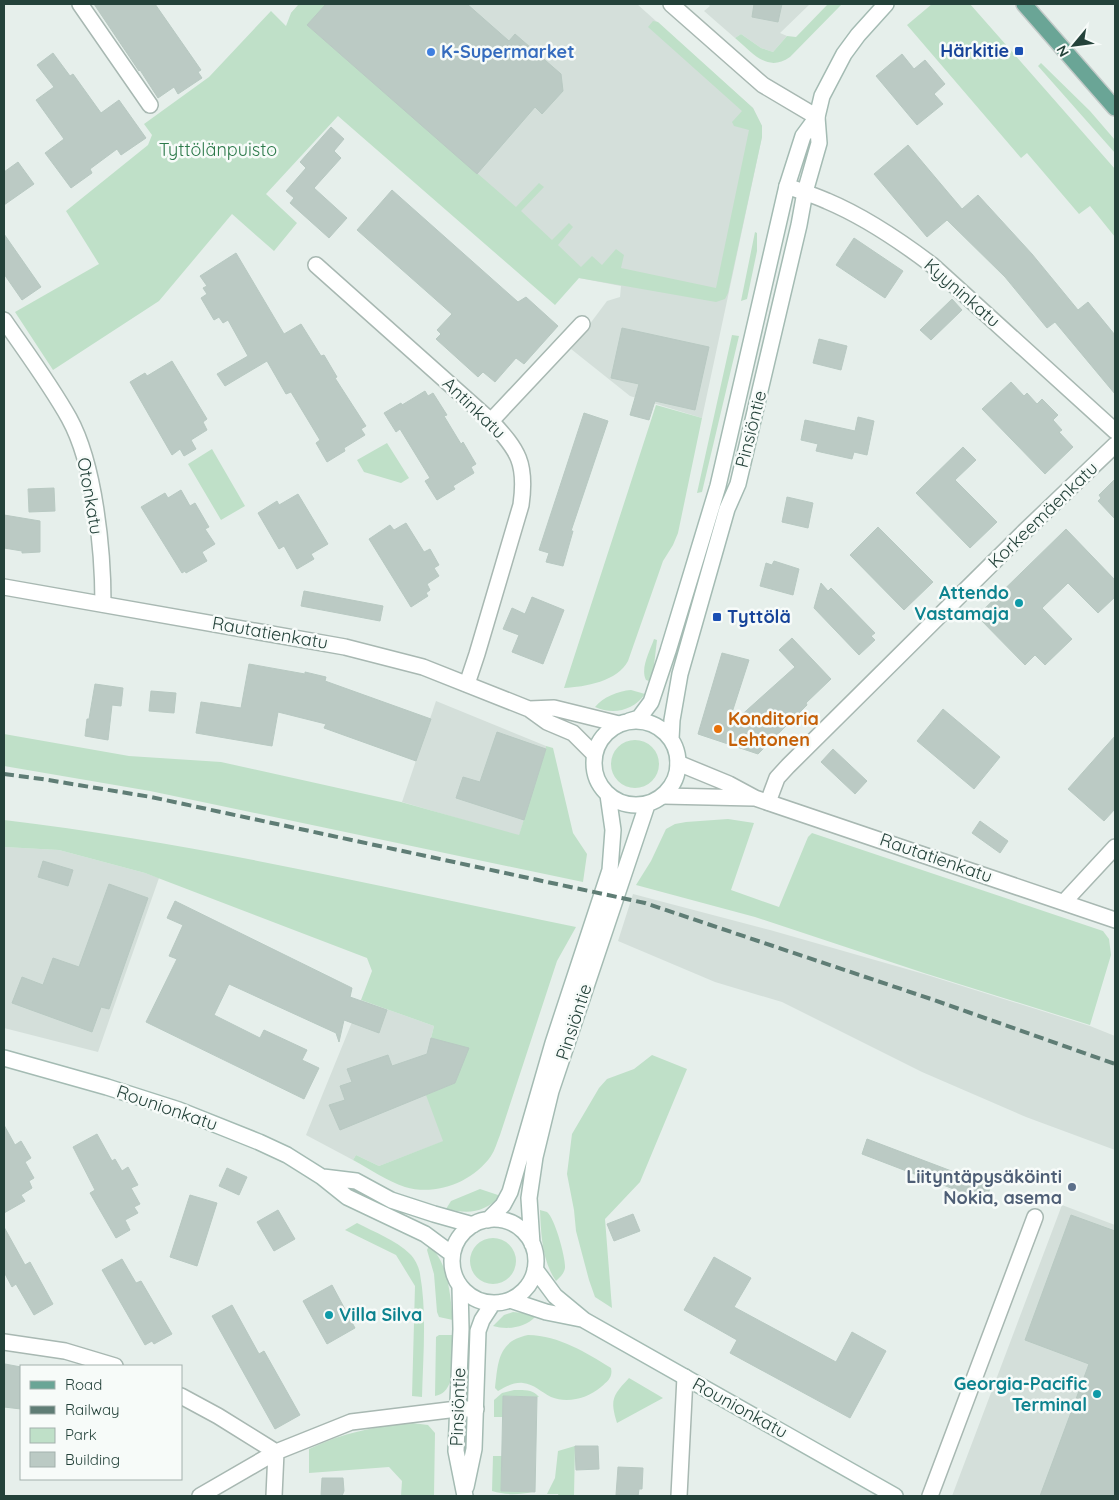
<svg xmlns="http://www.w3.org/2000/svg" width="1119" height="1500" viewBox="0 0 1119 1500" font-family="Quicksand,sans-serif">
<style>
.built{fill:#d4dfda}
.green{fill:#bfe0c8}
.building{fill:#bbcac4;stroke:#b8c9c2}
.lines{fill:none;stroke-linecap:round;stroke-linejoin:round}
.minor-casing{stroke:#a8b8b2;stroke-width:18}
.tertiary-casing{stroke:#a8b8b2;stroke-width:18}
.secondary-casing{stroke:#a4bbb3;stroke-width:18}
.primary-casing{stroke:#c2cac8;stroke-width:18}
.minor{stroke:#fff;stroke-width:15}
.tertiary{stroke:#fff;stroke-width:15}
.secondary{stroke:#fff;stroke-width:15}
.primary{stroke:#6aa596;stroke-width:15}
.rail{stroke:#5f7d75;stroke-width:4;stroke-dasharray:10 5;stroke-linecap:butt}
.transit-dot{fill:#1a4fb4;stroke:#f7fbf9;stroke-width:2}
.shop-dot{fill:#3f7fe0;stroke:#f7fbf9;stroke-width:2}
.culture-dot{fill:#0f9aa8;stroke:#f7fbf9;stroke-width:2}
.food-dot{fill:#e8710a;stroke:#f7fbf9;stroke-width:2}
.service-dot{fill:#5c6f8a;stroke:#f7fbf9;stroke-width:2}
.labels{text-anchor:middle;stroke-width:5;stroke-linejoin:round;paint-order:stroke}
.transit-label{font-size:18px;font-weight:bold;fill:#164399;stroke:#f7fbf9;text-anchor:end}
.shop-label{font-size:18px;font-weight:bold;fill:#366cbe;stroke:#f7fbf9;text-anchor:start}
.park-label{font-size:18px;fill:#2d7a4b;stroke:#f7fbf9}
.street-label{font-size:18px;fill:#24423a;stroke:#f7fbf9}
.culture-label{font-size:18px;font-weight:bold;fill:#0d838f;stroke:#f7fbf9;text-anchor:end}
.food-label{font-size:18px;font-weight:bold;fill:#c56008;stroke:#f7fbf9;text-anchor:start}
.service-label{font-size:18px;font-weight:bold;fill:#4e5e75;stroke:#f7fbf9;text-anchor:end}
</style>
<rect width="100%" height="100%" fill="#e6efeb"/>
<!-- built -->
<path class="built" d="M299,4H637L753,108L762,126V137L702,418L630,396L571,349L607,301L620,297L621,286L579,278L291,13Z
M708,4H810L780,33L787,36L773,52L761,48L741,34L735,38L704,11L710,6Z
M436,701L546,746V749L519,836L402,802Z
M4,847L59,850L145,873L159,878L98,1052L4,1028Z
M633,894L770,930L924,974L1090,1026L1115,1036V1150L1026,1117L922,1072L782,1002L715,982L618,941Z
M361,1000L434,1026L431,1038L469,1048L455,1083L444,1141L379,1166L356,1155L353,1160L306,1135Z
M1062,1205L1115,1225V1496H952Z"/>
<!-- green -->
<path class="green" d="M299,4H326L307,25L516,207L539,183L544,187L521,211L552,240L569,223L573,227L558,245L581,267L592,256L602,265L616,249L624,255L621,268L716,288L749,130L734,126L732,122L742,111L648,27L653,21L658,22L753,108L762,126V137L728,293L725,299L716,302L579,278L555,305L338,116L266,194L297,223L274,251L232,214L159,301L53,370L15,312L99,264L66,211L148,145L152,135L144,124L209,77L271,11L286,26L291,13Z
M828,4H842L790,57C767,73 753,53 735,38L741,34L761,48L773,52L787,36L796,37Z
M932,4H970L1115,169V237L1090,206L1079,214L1027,153L1021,158L907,25Z
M1041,63L1090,111L1115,140V153L1038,66Z
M755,232L757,233V251L747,299L741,301Z
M732,335L739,336L702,492L697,493Z
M656,405L702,418L678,533L673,545L663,561L628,661C618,681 585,687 564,688Z
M387,443L409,478L401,483L364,472L357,460Z
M212,449L245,506L221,520L188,464Z
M654,639L657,640L652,682L646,680C640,668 650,651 654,639Z
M631,690L645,694C633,711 613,715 595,707C603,697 618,691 631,690Z
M4,734L129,756L221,762L401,802L519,835L546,749V746L553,748L573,833L587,854L583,882L150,791L4,766Z
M611 764a24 24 0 1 1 48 0a24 24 0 1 1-48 0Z
M728,819L754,823L731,890L779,907L808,837L812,833L1103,931L1109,939L1111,955L1090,1025L924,973L755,917L636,885L651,861L666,829L675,824L686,822Z
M4,820C197,843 386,888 576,927L557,961L500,1135C497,1142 495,1150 491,1156C472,1183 435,1196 405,1187C387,1181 370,1169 353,1160L356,1155L379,1166L443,1141L426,1095L455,1083L468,1049L431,1038L434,1026L361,1000L372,971L367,958L145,873L59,850L4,847Z
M652,1055L687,1069L640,1182L605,1219L612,1308L595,1297L589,1280L576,1231L574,1210L567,1174L572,1134L599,1088L607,1079L634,1069Z
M480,1189L501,1196C483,1213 470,1214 446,1209L451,1201Z
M540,1210C542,1211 545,1211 547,1212C555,1218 566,1259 565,1268C564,1274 560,1277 556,1281C542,1261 541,1234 540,1210Z
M357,1223C374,1232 396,1240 410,1254C415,1259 419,1267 420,1274C427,1312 423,1358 422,1397L412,1396L415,1286L396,1255L345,1230Z
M470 1261a23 23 0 1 1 46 0a23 23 0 1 1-46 0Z
M429,1246C449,1262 450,1296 453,1320L439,1317L437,1312L434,1274L427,1250Z
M513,1312L524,1313L535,1317C525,1328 507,1330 493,1326L504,1315Z
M439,1335H453C453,1352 458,1393 435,1396L436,1337Z
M528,1335C560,1336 585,1352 611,1368C613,1377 608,1381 601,1387C588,1398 568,1404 551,1397C541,1392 534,1384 523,1383C514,1382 505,1387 498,1391L495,1388C498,1362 498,1341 528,1335Z
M629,1378L663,1398L617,1423C610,1400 612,1396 629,1378Z
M514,1390C523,1390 533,1389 539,1397L503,1396V1417H494V1400L502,1393Z
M412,1423L428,1425L435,1433L434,1496H401L402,1481L389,1467L309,1473V1449C342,1433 376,1426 412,1423Z
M575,1446L574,1496H559L558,1494H547L555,1478L558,1451Z
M493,1456H502L501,1491L532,1492C519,1495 505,1495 492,1491Z"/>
<!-- building -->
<path class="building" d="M94,4H155L201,70L198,72L202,78L178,94L174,87L158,98L140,70L139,71Z
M326,4H467L509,41L515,34L561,74L563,91L542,114L535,107L477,174L307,25Z
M754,4H782L778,22L752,17Z
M53,53L70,76L73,74L101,113L119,100L146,138L121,155L117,149L90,169L92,173L71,188L45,153L64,139L36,100L54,87L37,65Z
M902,54L914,69L925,60L945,84L934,94L943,104L917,125L876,76Z
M331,127L344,139L334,151L341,158L314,188L347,218L329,238L290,203L294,198L286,191L306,168L300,162Z
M908,145L962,209L978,195L1032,254L1078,310L1088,302L1115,335V394L1055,322L1047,328L1005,277L947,220L927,237L874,174Z
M18,162L34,184L4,205V172Z
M392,190L518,302L526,297L558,326L524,364L516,358L495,382L483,372L478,377L436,339L441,334L437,330L452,314L357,230Z
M4,234L41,287L22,300L4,274Z
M854,238L903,271L885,298L836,265Z
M236,253L284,334L301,324L321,356L324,355L337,377L335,378L366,426L361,429L365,435L344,448L345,451L327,462L316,443L320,440L291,392L286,394L267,361L225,386L217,374L248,356L228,320L223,323L219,317L214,320L201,298L207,294L203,288L207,286L200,276Z
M952,299L962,310L931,340L920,330Z
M622,328L709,347L695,410L655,401L649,420L630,415L639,384L611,378Z
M819,339L847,346L841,370L813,363Z
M172,361L207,419L203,422L207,430L191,440L196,449L184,456L180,449L172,455L130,382L145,373L147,376Z
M1011,382L1024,396L1027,393L1037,404L1042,399L1058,415L1053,420L1062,430L1059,432L1073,447L1045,474L982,409Z
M425,391L428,396L433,393L447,415L444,416L461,444L463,442L476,464L471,467L474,473L453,486L455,489L437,500L425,481L430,478L400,429L396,432L384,413L401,403L402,405Z
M584,413L608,421L571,531H573L563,566L546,562L549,553L539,550Z
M858,417L874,421L867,455L854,452L852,459L816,451L818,444L801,440L805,420L855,431Z
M963,447L976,460L955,480L997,522L970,548L916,493Z
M1115,479V519L1098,501L1101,498L1099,495Z
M54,488L55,511L29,512L28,489Z
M181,490L190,506L195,503L209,527L205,529L215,544L202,552L207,561L186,573L185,571L182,573L141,507L165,493L168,498Z
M298,494L328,544L311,554L314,559L297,569L284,546L279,549L258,513L277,501L279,505Z
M787,497L813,503L808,528L782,522Z
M4,515L40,521V552L22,553V551L4,548Z
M406,523L424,552L430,549L439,565L434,568L439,576L427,584L430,590L426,593L428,596L411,607L369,539L390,525L394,530Z
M878,527L933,582L904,610L850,555Z
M1066,529L1115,580V597L1098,613L1068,583L1042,608L1072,639L1045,665L1035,655L1025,665L977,616Z
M774,561L799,569L793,595L760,586L766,563L772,565Z
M821,583L828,591L831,588L875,633L871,636L875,640L859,655L814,608Z
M304,591L383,606L380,621L301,606Z
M532,597L564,610L543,664L512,652L519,635L503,629L512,608L525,614Z
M792,638L831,679L806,703L807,705L758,754L698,734L722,653L749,660L727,728L795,667L779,650Z
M249,664L305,674V672L326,677L325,681L431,719L416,761L324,728L326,724L278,712L272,746L196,733L201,702L241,708Z
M95,684L123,688L121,706L112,705L108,740L85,736L87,719H89Z
M151,691L176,693L174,713L149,711Z
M943,709L1000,757L974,789L917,741Z
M497,732L546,749L524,820L456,798L463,777L480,782Z
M1115,736V809L1104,821L1068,789Z
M833,749L867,781L855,794L821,762Z
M980,821L1008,841L1000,853L972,833Z
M43,861L73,870L68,886L38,877Z
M109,884L148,898L109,1009L101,1007L92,1032L12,1003L22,977L43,985L53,958L79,967Z
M175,901L352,988L350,997L387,1010L379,1033L344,1020L339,1042L336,1033L229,984L214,1015L260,1038L264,1030L307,1050L302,1060L319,1068L304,1099L146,1022L177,959L169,956L183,925L167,918Z
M431,1038L469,1048L455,1083L340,1130L329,1105L345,1100L340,1086L352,1082L347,1069L388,1055L392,1066L427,1054Z
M4,1125L15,1145L21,1141L31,1158L25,1162L34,1178L29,1181L32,1188L21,1195L25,1201L4,1213Z
M97,1134L112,1161L115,1159L122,1171L128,1167L138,1185L131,1188L140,1204L134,1207L138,1213L125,1220L130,1230L116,1238L90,1193L95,1190L73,1147Z
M867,1139L991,1186L985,1201L862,1154Z
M227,1168L247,1177L239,1195L219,1186Z
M190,1195L217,1203L197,1266L170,1257Z
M278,1210L295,1239L274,1251L257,1222Z
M633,1214L640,1231L614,1241L607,1224Z
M1071,1215L1115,1231V1496H1040L1089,1364L1025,1340Z
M4,1227L25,1265L30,1262L53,1304L34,1315L16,1284L12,1287L4,1272Z
M714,1257L751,1278L734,1307L836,1362L852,1332L886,1351L850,1418L730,1353L737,1340L684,1310Z
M122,1259L136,1283L141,1281L172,1334L154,1344L152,1341L145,1345L102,1270Z
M332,1285L355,1328L327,1344L303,1301Z
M232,1305L259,1354L264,1351L300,1415L275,1429L212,1316Z
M5,1364L21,1367V1409L4,1407Z
M503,1396L537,1397L535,1492L501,1491Z
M575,1446H598L599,1469L576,1470Z
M618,1467L643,1468L642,1489H639L638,1496L616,1495Z
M322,1478H343L344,1491L342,1496H321Z"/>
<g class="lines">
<defs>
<path id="minor" d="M80,4L150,105
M787,186C800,191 814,195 827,201C865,217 899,240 932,265L1115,431
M316,265L491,421C518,450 527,463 521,505L477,654L467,684
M4,320C26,352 50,384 69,418C95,465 103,551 103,604
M491,421L582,324
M768,802L777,778L788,766L1025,531L1115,445
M1064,902L1115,847
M4,1342L65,1351L115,1366
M181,1396L218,1416L276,1452
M200,1496L276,1452L351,1422L457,1409H476
M274,1496L276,1452
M679,1496L685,1377
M930,1496L1035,1217"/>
<path id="tertiary" d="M671,4L763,85L817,117
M4,587L345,647L423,667L529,709L547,722L573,733L594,754
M529,709L554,708L619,724
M678,763L729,784L755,798L1115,920
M663,796L754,798"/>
<path id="secondary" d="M594 763a42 42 0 1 1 84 0a42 42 0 1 1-84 0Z
M629,721L639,718L651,702L668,651L718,486L787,186L803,136L817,117
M671,739L672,720L680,674L727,509L738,484L799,225L805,192L819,143L817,117L822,96L844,54L858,35L886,4
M4,1058L107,1087L179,1110L259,1142L287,1155L322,1177L347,1197L425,1234L452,1254
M323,1177L356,1181L391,1200L434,1214L473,1225
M452 1261a42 42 0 1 1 84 0a42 42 0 1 1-84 0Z
M488,1220L503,1205L510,1192L553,1043L610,870L613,830L608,795
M532,1244L529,1198L535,1157L551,1091L647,805
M535,1269L555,1296L584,1320L895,1496
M460,1287L461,1329L456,1451L465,1496
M510,1300L546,1312L581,1319
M466,1487L474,1449L478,1331L482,1320L493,1303"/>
<path id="primary" d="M1024,4L1115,108"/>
</defs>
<!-- minor casing -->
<use href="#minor" class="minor-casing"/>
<!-- tertiary casing -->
<use href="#tertiary" class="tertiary-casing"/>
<!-- secondary casing -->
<use href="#secondary" class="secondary-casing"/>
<!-- primary casing -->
<use href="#primary" class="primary-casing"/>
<!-- minor -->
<use href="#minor" class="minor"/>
<!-- tertiary -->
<use href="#tertiary" class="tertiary"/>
<!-- secondary -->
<use href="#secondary" class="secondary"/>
<!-- primary -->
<use href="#primary" class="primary"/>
<!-- rail -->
<path class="rail" d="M4,774L42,779L151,797L645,903L931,999L1115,1064"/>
</g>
<!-- markers -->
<g class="transit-dot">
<rect x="1014" y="46" width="10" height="10" rx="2.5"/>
<rect x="712" y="612" width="10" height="10" rx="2.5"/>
</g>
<circle class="shop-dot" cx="431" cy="52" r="5"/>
<g class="culture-dot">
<circle cx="1019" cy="603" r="5"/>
<circle cx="329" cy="1315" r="5"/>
<circle cx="1097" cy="1394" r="5"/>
</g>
<circle class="food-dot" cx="718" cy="729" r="5"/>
<circle class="service-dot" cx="1072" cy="1187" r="5"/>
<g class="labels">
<!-- transit labels -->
<g class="transit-label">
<text x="1009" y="57">Härkitie</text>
<text x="727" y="623" text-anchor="start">Tyttölä</text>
</g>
<!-- shop labels -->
<g class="shop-label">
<text x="441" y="58">K-Supermarket</text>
</g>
<!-- park labels -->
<g class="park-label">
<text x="218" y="156">Tyttölänpuisto</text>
</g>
<!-- street labels -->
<g class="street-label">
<text transform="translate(962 293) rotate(41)" y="6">Kyyninkatu</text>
<text transform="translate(474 408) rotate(44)" y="6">Antinkatu</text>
<text transform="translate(751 429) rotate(-76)" y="6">Pinsiöntie</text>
<text transform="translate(90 496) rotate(80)" y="6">Otonkatu</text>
<text transform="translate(1043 515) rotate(-44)" y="6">Korkeemäenkatu</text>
<text transform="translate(270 633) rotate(10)" y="6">Rautatienkatu</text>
<text transform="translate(936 858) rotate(19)" y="6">Rautatienkatu</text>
<text transform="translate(574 1022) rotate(-72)" y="6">Pinsiöntie</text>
<text transform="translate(167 1108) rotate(19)" y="6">Rounionkatu</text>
<text transform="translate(458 1407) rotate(-88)" y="6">Pinsiöntie</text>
<text transform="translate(740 1408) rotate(29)" y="6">Rounionkatu</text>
</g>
<!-- culture labels -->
<g class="culture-label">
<text x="1009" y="599">Attendo<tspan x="1009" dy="21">Vastamaja</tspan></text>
<text x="339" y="1321" text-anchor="start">Villa Silva</text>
<text x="1087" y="1390">Georgia-Pacific<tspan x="1087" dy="21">Terminal</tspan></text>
</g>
<!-- food labels -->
<g class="food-label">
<text x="728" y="725">Konditoria<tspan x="728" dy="21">Lehtonen</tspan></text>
</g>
<!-- service labels -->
<g class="service-label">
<text x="1062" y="1183">Liityntäpysäköinti<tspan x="1062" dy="21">Nokia, asema</tspan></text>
</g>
</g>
<!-- border -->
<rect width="1119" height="1500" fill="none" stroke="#24423a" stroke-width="10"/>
<!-- legend -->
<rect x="20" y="1365" width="162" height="115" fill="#f7fbf9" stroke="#a3b1ad"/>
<rect x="30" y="1381" width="25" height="8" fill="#6aa596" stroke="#a3b1ad"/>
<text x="65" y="1390" font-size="15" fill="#24423a">Road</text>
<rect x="30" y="1406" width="25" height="8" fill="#5f7d75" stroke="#a3b1ad"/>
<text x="65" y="1415" font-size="15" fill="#24423a">Railway</text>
<rect x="30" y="1428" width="25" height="15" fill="#bfe0c8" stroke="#a3b1ad"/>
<text x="65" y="1440" font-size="15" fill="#24423a">Park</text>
<rect x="30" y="1452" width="25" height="15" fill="#bbcac4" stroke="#a3b1ad"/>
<text x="65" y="1465" font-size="15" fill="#24423a">Building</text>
<!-- north arrow -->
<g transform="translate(1074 45) rotate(241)" stroke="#f7fbf9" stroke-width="4" paint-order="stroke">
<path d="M0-4L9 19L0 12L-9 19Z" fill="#24423a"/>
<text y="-8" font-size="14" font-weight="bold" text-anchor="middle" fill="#24423a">N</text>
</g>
</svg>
